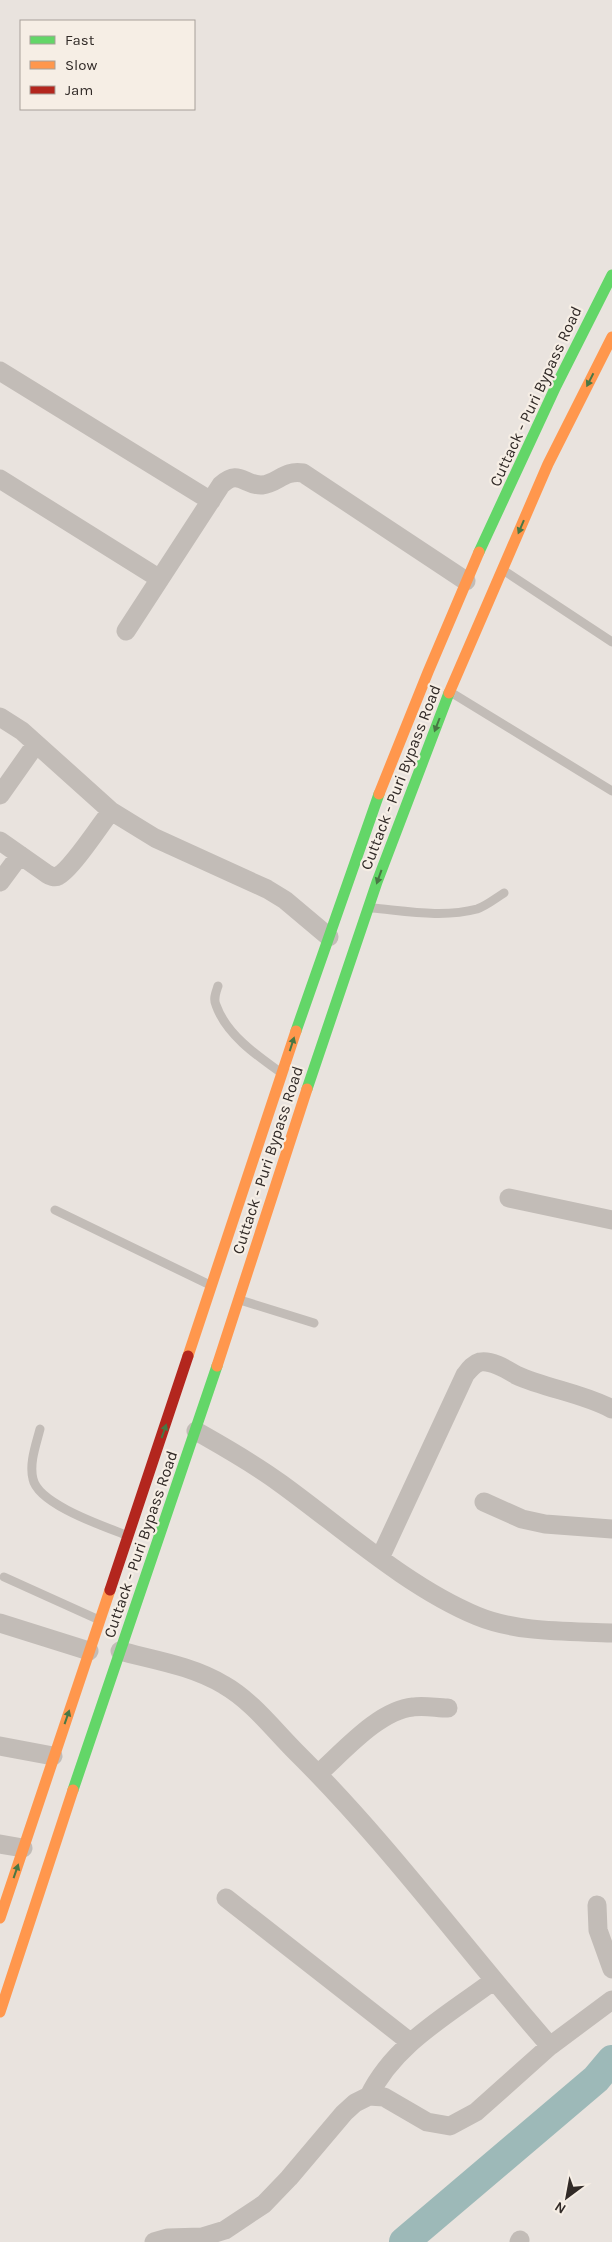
<svg xmlns="http://www.w3.org/2000/svg" width="612" height="2242" viewBox="0 0 612 2242" font-family="Karla,sans-serif">
<style>
.lines{fill:none;stroke-linecap:round;stroke-linejoin:round}
.river{stroke:#9db9b8;stroke-width:30}
.lane{stroke:#c2bcb7;stroke-width:9}
.street{stroke:#c2bcb7;stroke-width:19}
.fast{stroke:#63d668;stroke-width:11}
.slow{stroke:#ff974d;stroke-width:11}
.jam{stroke:#b3261e;stroke-width:11}
.oneway{fill:#487744}
.labels{text-anchor:middle;stroke-width:4.5;stroke-linejoin:round;paint-order:stroke}
.street-label{font-size:16px;fill:#312a27;stroke:#f6eee5}
</style>
<rect width="100%" height="100%" fill="#e9e3de"/>
<g class="lines">
<!-- river -->
<path class="river" d="M404,2242L596,2079L612,2060"/>
<!-- lane -->
<path class="lane" d="M506,572L612,642
M452,693L612,791
M372,908C406,911 443,918 477,909C486,906 496,898 504,893
M218,986C216,992 213,999 216,1005C226,1034 256,1055 280,1072
M55,1210L210,1285
M240,1300L314,1323
M40,1429C36,1445 29,1463 33,1479C38,1504 103,1526 126,1535
M4,1577L97,1619"/>
<!-- street -->
<path class="street" d="M0,371L211,501
M0,479L160,579
M126,631L221,485C239,468 244,486 262,485C279,483 283,470 303,473L466,581
M0,717L22,731L111,811L155,838L267,889L285,900L329,937
M0,795L36,744
M0,841L47,874C50,876 55,878 58,876C71,870 101,824 111,811
M0,882L20,855
M509,1198L612,1220
M196,1431C224,1447 253,1463 280,1483C341,1527 407,1587 477,1616C518,1633 568,1631 612,1633
M484,1502L522,1519L545,1524L612,1529
M380,1558L465,1375C469,1370 473,1364 480,1362C492,1360 506,1369 516,1375C547,1389 582,1393 612,1409
M0,1623L89,1651
M120,1651C154,1660 193,1666 224,1685C252,1701 273,1729 296,1752C388,1843 465,1949 550,2046
M0,1746L53,1756
M318,1774C343,1752 379,1710 413,1707C424,1705 437,1708 448,1708
M0,1844L23,1848
M226,1898L410,2042
M597,1905L598,1930L612,1969
M369,2096C394,2044 448,2015 493,1981
M154,2242L168,2238L202,2237L225,2230L264,2204L289,2178L344,2113L355,2103L369,2096L384,2097L427,2122L450,2126L476,2112L550,2046L612,2000
M519,2242L520,2240"/>
<!-- fast -->
<path class="fast" d="M479,552L556,386L612,275
M296,1031L379,794
M307,1089L377,882L449,693
M73,1790L217,1366"/>
<!-- slow -->
<path class="slow" d="M449,693L548,464L612,337
M379,794L428,672L479,552
M188,1356L296,1031
M217,1366L307,1089
M0,1918L110,1590
M0,2012L73,1790"/>
<!-- jam -->
<path class="jam" d="M110,1590L188,1356"/>
</g>
<!-- one-way arrows -->
<defs><path id="oneway-solid" d="M-6-.8H1V-3.2L6.5 0L1 3.2V.8H-6Z" transform="scale(1.25)"/></defs>
<g class="oneway">
<use href="#oneway-solid" transform="translate(590 380) rotate(117)"/>
<use href="#oneway-solid" transform="translate(521 527) rotate(113)"/>
<use href="#oneway-solid" transform="translate(437 725) rotate(111)"/>
<use href="#oneway-solid" transform="translate(379 877) rotate(110)"/>
<use href="#oneway-solid" transform="translate(292 1044) rotate(-72)"/>
<use href="#oneway-solid" transform="translate(164 1431) rotate(-71)"/>
<use href="#oneway-solid" transform="translate(67 1717) rotate(-71)"/>
<use href="#oneway-solid" transform="translate(16 1871) rotate(-71)"/>
</g>
<g class="labels">
<!-- street labels -->
<g class="street-label">
<text transform="translate(535 396) rotate(-65)" y="6">Cuttack - Puri Bypass Road</text>
<text transform="translate(400 777) rotate(-69)" y="6">Cuttack - Puri Bypass Road</text>
<text transform="translate(267 1160) rotate(-72)" y="6">Cuttack - Puri Bypass Road</text>
<text transform="translate(140 1544) rotate(-71)" y="6">Cuttack - Puri Bypass Road</text>
</g>
</g>
<!-- legend -->
<rect x="20" y="20" width="175" height="90" fill="#f6eee5" stroke="#a7a099"/>
<rect x="30" y="36" width="25" height="8" fill="#63d668" stroke="#a7a099"/>
<text x="65" y="45" font-size="15" fill="#312a27">Fast</text>
<rect x="30" y="61" width="25" height="8" fill="#ff974d" stroke="#a7a099"/>
<text x="65" y="70" font-size="15" fill="#312a27">Slow</text>
<rect x="30" y="86" width="25" height="8" fill="#b3261e" stroke="#a7a099"/>
<text x="65" y="95" font-size="15" fill="#312a27">Jam</text>
<!-- north arrow -->
<g transform="translate(567 2197) rotate(212)" stroke="#f6eee5" stroke-width="4" paint-order="stroke">
<path d="M0-4L9 19L0 12L-9 19Z" fill="#312a27"/>
<text y="-8" font-size="14" font-weight="bold" text-anchor="middle" fill="#312a27">N</text>
</g>
</svg>
